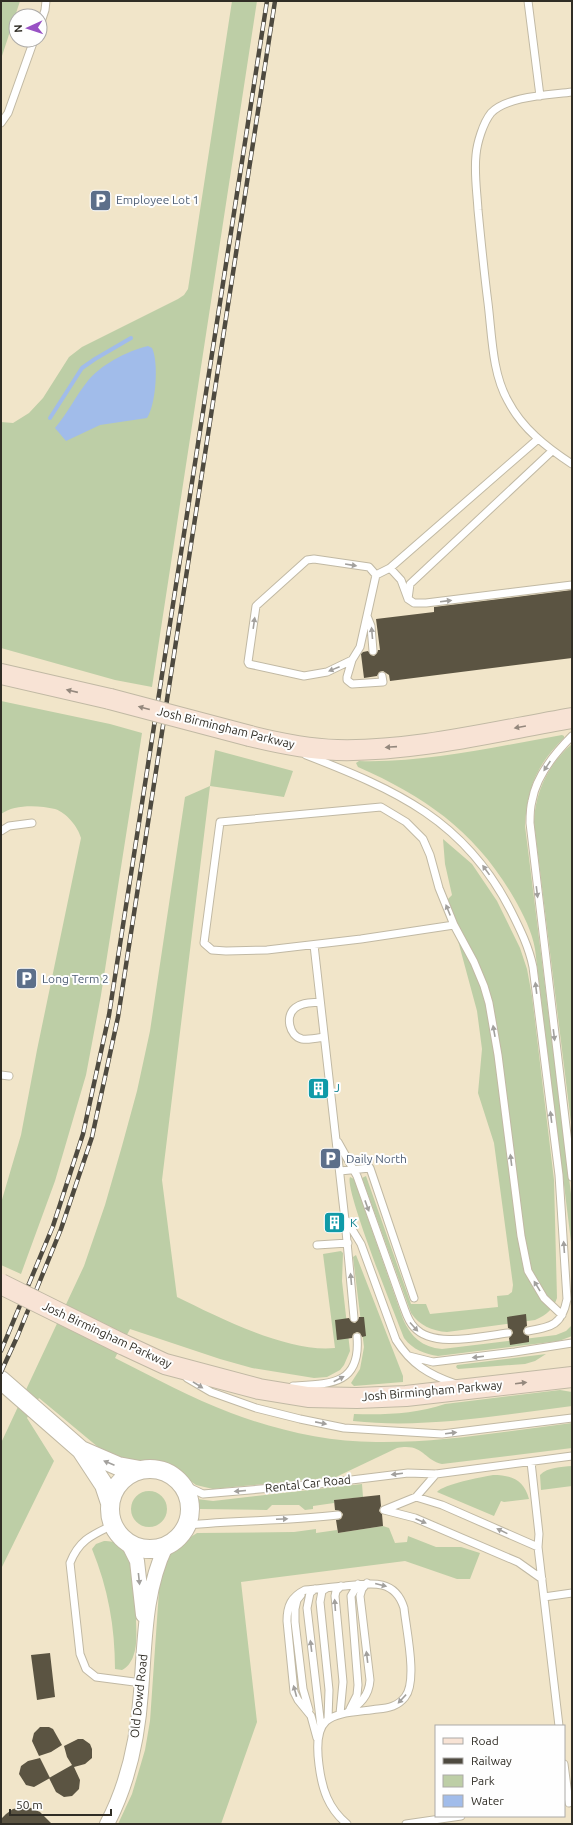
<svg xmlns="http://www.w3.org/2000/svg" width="573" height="1825" viewBox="0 0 573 1825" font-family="Ubuntu,sans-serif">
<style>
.built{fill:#f1e5c9;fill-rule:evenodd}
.green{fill:#bdcea6}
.water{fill:#a1bcea}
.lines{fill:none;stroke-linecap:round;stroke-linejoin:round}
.stream{stroke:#a1bcea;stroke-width:4}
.building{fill:#5b5442}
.service-casing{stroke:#c1b9a4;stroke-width:9}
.minor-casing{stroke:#c1b9a4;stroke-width:16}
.tertiary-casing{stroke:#c1b9a4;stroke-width:20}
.secondary-casing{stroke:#c1b9a4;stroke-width:22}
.service{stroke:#fff;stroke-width:7}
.minor{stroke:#fff;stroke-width:14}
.tertiary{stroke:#fff;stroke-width:18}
.secondary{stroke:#f8e3d5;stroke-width:20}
.rail-casing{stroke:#4e4a40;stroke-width:4.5}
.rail{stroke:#fefefe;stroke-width:3;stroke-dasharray:9;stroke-linecap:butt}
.secondary-bridge-casing{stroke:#c1b9a4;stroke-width:22;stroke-linecap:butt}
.secondary-bridge{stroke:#f8e3d5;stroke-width:20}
.oneway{fill:#a2a09d}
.oneway2{fill:#94887d}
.labels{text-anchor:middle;stroke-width:4;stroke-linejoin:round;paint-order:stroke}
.service-label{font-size:12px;fill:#4e5e75;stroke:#fefefe;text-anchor:start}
.street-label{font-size:12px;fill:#302d25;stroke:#fefefe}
.culture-label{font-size:12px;fill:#0d838f;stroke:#fefefe;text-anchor:start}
</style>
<rect width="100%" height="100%" fill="#f9f0db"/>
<!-- built -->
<path class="built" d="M1,1H572V1824H1ZM16,16H40V40H16ZM436,1726H564V1816H436Z"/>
<!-- green -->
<path class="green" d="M1,1H20L1,59Z
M232,1H257L152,687L115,680L1,648V422L13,423L29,413L43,398L69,357L82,347L178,299L184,295L188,289Z
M1,701L110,724L142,733L101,995L86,1075L55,1181L21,1274L1,1265V1203L21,1135L37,1050L81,838C78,827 67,813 55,809C39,805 14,804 1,814Z
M562,735L564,736V738C537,764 527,788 525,826L572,1202V1250L535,949C532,931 523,914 514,898C476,832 426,797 358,767L356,763L359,761C427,763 494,747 562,735Z
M572,744V1131L534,822C535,792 549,763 572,744Z
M215,750L293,771L284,797L210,786L162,1180L177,1297C218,1317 288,1353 335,1348L323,1254L341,1251L343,1253L342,1281L350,1351L344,1365L340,1370L327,1377L314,1378L252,1368L220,1359L130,1329L115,1358C153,1377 191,1398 231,1413C276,1430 327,1442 376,1442C441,1443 507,1431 572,1423V1448L442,1464C423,1460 424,1443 397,1448L336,1477L213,1489L196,1485L174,1469L164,1464L154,1462L129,1463L110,1457L39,1398L27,1418L54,1461L1,1569V1443L84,1266L105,1205L122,1146L137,1091L150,1031L185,797L210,786Z
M443,839L472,864L497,901L520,948L527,969L532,996L554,1180L557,1298C553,1309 547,1315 535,1320L447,1332C432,1331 419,1325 411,1313L362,1178L366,1176L411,1304H426L430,1314L498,1307L497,1296L508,1295L512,1292L513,1285L494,1143L478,1093L482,1049L477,1011L447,900L452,895L445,864Z
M350,1177L354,1179L403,1319C411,1337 422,1347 442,1349L556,1335L566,1331L572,1325V1336L559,1341L438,1356C425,1354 413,1350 404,1338C396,1317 344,1189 350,1177Z
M356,1255L403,1376V1382L354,1386L351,1383L360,1369L364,1347L353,1257Z
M546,1354L535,1361L525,1364L458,1369L456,1367L457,1365Z
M560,1390L572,1392V1406C500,1415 426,1429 353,1421L354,1414C384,1415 416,1414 445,1404Z
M572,1466V1486L541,1490L540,1475C548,1467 561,1467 572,1466Z
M493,1475C512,1475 524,1480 529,1499L504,1502L501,1501L494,1516L437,1492C444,1484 481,1477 493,1475Z
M362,1484L363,1497L334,1500V1503L313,1506V1509L305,1510L299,1505H272L267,1510L200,1509L198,1507L197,1499L213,1501Z
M131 1509a18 18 0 1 1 36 0a18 18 0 1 1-36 0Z
M383,1526L389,1528L395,1543L407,1542L408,1536L436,1547H461L480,1553L470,1579H457L405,1561L241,1582L257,1722L221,1824H118L132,1794L145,1750L150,1721L160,1576L170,1555L186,1540L197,1533L294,1532L316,1529V1533L337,1530L338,1533Z
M104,1541C140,1539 136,1593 136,1617C136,1629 138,1645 133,1657C131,1662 127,1668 122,1670L115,1669C115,1627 108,1588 92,1549L96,1544Z"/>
<!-- water -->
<path class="water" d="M148,346L152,348C159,362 156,405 147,418L100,425L66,441L55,428C67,414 75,397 87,382C100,365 127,351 148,346Z"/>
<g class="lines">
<!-- stream -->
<path class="stream" d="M50,418L82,368L95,359L131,338"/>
</g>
<!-- building -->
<path class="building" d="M572,590V658L390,681L389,675L383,671L379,672L377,676L364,678L361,654L363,652L368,651L371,655L374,656L377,653L378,650H380L376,619L434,612V607Z
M526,1314L527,1326L525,1327L523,1331L524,1334L529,1336V1342L510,1345L509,1338L513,1333L512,1330L508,1328L507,1317Z
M359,1317H364L366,1336L362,1337L360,1333L357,1332L353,1334L352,1338L337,1340L335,1320L349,1318L352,1322L355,1323L358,1320Z
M380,1495L381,1506L379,1511L382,1514L383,1526L338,1533L336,1520L341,1519L343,1514L340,1511L335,1510L334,1500Z
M50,1653L55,1697L37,1700L31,1655Z
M40,1727H49L53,1729L62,1745L51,1752L39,1756L32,1741L34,1733Z
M78,1739H83L90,1744L92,1749V1758L85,1764L74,1767L80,1780L79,1789L72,1796L64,1797L56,1792L49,1778L72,1765L67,1757L64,1746Z
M40,1758L50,1778L34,1787L26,1785L19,1774L21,1766L28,1761Z
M22,1807L31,1808L40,1812L52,1824H1V1819L6,1814L13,1809Z"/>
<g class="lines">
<defs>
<path id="service" d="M528,1L540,96
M40,25L45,10L46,1
M572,92C550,95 507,96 491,113C483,123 477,143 476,155C474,174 477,192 478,210C481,241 484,272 488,303C492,335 492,373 508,401C522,428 546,447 572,464
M1,123L8,113L34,40
M390,568L401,580L408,599L414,603H426L572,585
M376,575L369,567L314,559L307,560L256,606L248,662L249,664L304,676L327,672L352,660L360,647L376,575L390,568L538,439
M408,599L410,584L552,451
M367,616L371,626L373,651
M352,660L347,677V680L352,684L383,682L382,676
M572,736C555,753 536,776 532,801C530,808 530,815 530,823L572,1177
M306,755C396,790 465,820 511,911C520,929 529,947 533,967L559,1175L567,1299C562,1325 552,1327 528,1331
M1,831L9,826L32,823
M454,925L361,939L267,950L226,951L212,950L204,943L220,822L381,807L406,822L423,839L430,855L439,888L454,925L474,962L484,986L489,1003L498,1055L521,1236L528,1271L544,1298L562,1315
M314,945L345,1220L354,1318
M320,1002C312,1003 302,1002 295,1008C285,1016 289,1036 302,1039C309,1040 318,1038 324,1037
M1,1075L9,1076
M338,1142L357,1176L403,1305C406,1313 408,1321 414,1327C433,1349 482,1336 508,1333
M340,1171L370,1168L414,1298
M347,1221L361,1244L396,1340C411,1364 429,1375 456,1384
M317,1245L348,1243
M409,1356L433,1362L515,1352L572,1343
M187,1378L211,1392L256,1408L300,1419L344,1428L442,1434L572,1418
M293,1386C330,1384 361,1385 357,1337
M531,1462L539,1534L538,1547L559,1726
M182,1484L203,1494L319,1484L408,1473L436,1474L572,1456
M416,1497L442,1505L538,1547
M384,1510L415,1518L518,1562L542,1579
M384,1510L416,1497L436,1474
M113,1525C92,1535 79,1540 70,1563L80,1654L86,1669L96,1677L142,1683
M187,1525C237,1520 288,1521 338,1515
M327,1588L322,1591L320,1602L329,1690L328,1719
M315,1589L310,1593L307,1608L321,1727
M301,1595L297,1600L295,1609V1622L303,1689L309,1710
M544,1597L572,1593
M350,1709L357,1695L358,1685L351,1596L358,1584
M348,1712C360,1704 369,1696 370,1680L360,1596L362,1589L367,1583
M340,1714L343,1682L335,1596L336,1591L341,1586
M317,1738L311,1716L298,1700L294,1692L287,1621C287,1606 291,1597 305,1590C318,1589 332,1587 345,1586C370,1583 395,1578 404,1608C406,1629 418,1681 405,1697C398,1706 389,1708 378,1709C333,1715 312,1711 319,1765C322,1789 328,1808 347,1824
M564,1764L569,1803
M406,1824L461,1816"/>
<path id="minor" d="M128,1543L137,1561L143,1615
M107,1824C128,1784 138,1737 141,1692C145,1643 144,1592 166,1546"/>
<path id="tertiary" d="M1,1380L81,1450L104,1485L110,1503
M81,1450L118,1466L140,1470
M110 1509a40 40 0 1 1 80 0a40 40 0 1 1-80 0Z"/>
<path id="secondary" d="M1,674L110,699
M250,736C278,743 307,749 337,750C414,752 496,731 572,718
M122,1344L165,1364L259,1389L308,1397L357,1398L406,1396L572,1377"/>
</defs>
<!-- service casing -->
<use href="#service" class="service-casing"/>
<!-- minor casing -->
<use href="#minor" class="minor-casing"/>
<!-- tertiary casing -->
<use href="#tertiary" class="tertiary-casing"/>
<!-- secondary casing -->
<use href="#secondary" class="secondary-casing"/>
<!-- service -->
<use href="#service" class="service"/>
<!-- minor -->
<use href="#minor" class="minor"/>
<!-- tertiary -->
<use href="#tertiary" class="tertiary"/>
<!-- secondary -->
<use href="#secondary" class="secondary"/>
<defs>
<path id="rail" d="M1,1351L53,1226L83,1134L109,1015L267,1
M1,1372L18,1335L61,1229L92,1137L118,1017L275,1"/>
</defs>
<!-- rail casing -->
<use href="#rail" class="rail-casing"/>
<!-- rail -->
<use href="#rail" class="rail"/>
<defs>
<path id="secondary-bridge" d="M110,699L250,736
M1,1284L122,1344"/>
</defs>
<!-- secondary-bridge casing -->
<use href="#secondary-bridge" class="secondary-bridge-casing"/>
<!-- secondary-bridge -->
<use href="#secondary-bridge" class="secondary-bridge"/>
</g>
<!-- one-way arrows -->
<defs><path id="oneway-solid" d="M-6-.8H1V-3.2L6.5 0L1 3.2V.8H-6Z"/></defs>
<g class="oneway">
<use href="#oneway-solid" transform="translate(351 565) rotate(9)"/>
<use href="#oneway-solid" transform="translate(446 601) rotate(-7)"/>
<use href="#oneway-solid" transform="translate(254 623) rotate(-82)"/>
<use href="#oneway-solid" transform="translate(372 633) rotate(-95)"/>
<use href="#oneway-solid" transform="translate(334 669) rotate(158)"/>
<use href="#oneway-solid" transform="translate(547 766) rotate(124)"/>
<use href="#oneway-solid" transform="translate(486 870) rotate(-126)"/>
<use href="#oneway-solid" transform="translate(537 892) rotate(83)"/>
<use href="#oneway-solid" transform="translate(448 910) rotate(-112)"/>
<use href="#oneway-solid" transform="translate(536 988) rotate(-97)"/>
<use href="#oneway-solid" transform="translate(494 1031) rotate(-100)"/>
<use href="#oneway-solid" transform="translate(554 1035) rotate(83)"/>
<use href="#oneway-solid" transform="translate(551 1117) rotate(-97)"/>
<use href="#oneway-solid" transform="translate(511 1160) rotate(-97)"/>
<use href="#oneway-solid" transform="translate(367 1206) rotate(70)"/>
<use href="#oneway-solid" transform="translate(564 1247) rotate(-94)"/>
<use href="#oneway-solid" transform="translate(351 1279) rotate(-95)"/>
<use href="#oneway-solid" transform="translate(537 1286) rotate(-121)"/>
<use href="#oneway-solid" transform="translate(414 1327) rotate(48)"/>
<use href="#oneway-solid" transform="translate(478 1357) rotate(173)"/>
<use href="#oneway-solid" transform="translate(339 1379) rotate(-27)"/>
<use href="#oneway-solid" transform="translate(198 1385) rotate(32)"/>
<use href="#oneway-solid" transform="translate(321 1423) rotate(11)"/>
<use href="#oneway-solid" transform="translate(451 1433) rotate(-7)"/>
<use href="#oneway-solid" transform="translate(109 1463) rotate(-157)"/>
<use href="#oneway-solid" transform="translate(397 1474) rotate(173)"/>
<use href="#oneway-solid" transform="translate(240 1491) rotate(175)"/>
<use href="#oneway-solid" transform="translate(282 1519) rotate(-2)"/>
<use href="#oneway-solid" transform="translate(421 1521) rotate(23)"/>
<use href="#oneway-solid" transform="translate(502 1531) rotate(-154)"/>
<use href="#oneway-solid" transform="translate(139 1579) rotate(84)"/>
<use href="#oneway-solid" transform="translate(381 1585) rotate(14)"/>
<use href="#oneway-solid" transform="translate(335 1605) rotate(-94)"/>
<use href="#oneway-solid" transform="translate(311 1646) rotate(-97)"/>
<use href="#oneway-solid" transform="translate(367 1657) rotate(-97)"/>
<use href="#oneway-solid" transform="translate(295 1691) rotate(-105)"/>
<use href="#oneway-solid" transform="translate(402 1699) rotate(133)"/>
</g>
<g class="oneway2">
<use href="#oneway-solid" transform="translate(72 691) rotate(-167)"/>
<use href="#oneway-solid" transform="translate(144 708) rotate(-165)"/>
<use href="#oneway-solid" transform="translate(520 727) rotate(170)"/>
<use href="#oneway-solid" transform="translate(391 747) rotate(176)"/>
<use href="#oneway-solid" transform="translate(521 1383) rotate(-7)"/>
</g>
<!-- icons -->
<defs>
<symbol id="parking-square" viewBox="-11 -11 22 22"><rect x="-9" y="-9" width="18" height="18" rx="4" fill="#5c6f8a" stroke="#fefefe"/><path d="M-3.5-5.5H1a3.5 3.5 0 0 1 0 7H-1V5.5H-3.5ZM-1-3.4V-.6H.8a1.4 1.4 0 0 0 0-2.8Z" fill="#fff"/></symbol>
<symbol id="building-square" viewBox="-11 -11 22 22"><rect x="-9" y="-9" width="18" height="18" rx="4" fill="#0f9aa8" stroke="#fefefe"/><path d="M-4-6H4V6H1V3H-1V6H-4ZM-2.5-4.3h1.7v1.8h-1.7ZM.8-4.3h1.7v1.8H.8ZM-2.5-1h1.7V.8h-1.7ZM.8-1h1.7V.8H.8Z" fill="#fff"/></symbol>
</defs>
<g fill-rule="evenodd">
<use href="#parking-square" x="88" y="188" width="25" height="25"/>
<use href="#parking-square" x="14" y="966" width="25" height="25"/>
<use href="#building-square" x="306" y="1076" width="25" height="25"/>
<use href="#parking-square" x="318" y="1146" width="25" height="25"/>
<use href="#building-square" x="322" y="1210" width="25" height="25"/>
</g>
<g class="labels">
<!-- service labels -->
<g class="service-label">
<text x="116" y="204">Employee Lot 1</text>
<text x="42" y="983">Long Term 2</text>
<text x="346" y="1163">Daily North</text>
</g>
<!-- street labels -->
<g class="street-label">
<text transform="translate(226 728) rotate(14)" y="4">Josh Birmingham Parkway</text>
<text transform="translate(107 1335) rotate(25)" y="4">Josh Birmingham Parkway</text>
<text transform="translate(432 1391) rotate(-5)" y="4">Josh Birmingham Parkway</text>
<text transform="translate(308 1484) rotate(-6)" y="4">Rental Car Road</text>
<text transform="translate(139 1696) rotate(-84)" y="4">Old Dowd Road</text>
</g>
<!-- culture labels -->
<g class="culture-label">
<text x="334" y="1092">J</text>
<text x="350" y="1227">K</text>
</g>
</g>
<!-- border -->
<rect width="573" height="1825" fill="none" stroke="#302d25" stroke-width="4"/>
<!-- legend -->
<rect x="435" y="1725" width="130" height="92" fill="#fefefe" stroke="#acaaa7"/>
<rect x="443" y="1738" width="20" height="6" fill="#f8e3d5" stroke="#acaaa7"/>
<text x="471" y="1745" font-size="12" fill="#302d25">Road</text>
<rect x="443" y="1758" width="20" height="6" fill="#4e4a40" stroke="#acaaa7"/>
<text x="471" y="1765" font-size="12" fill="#302d25">Railway</text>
<rect x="443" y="1775" width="20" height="12" fill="#bdcea6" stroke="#acaaa7"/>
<text x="471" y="1785" font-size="12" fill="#302d25">Park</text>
<rect x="443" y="1795" width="20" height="12" fill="#a1bcea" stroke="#acaaa7"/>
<text x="471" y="1805" font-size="12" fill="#302d25">Water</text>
<!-- north arrow -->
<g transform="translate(28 28) rotate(267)"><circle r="19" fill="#fefefe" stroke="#acaaa7"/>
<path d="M0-3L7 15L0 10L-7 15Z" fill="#9851c4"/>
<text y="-6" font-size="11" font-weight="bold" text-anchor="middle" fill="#302d25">N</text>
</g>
<!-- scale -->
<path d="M10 1809v6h101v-6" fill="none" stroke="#302d25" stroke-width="2"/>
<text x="16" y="1809" font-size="12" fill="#302d25" stroke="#fefefe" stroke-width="3" paint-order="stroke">50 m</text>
</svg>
